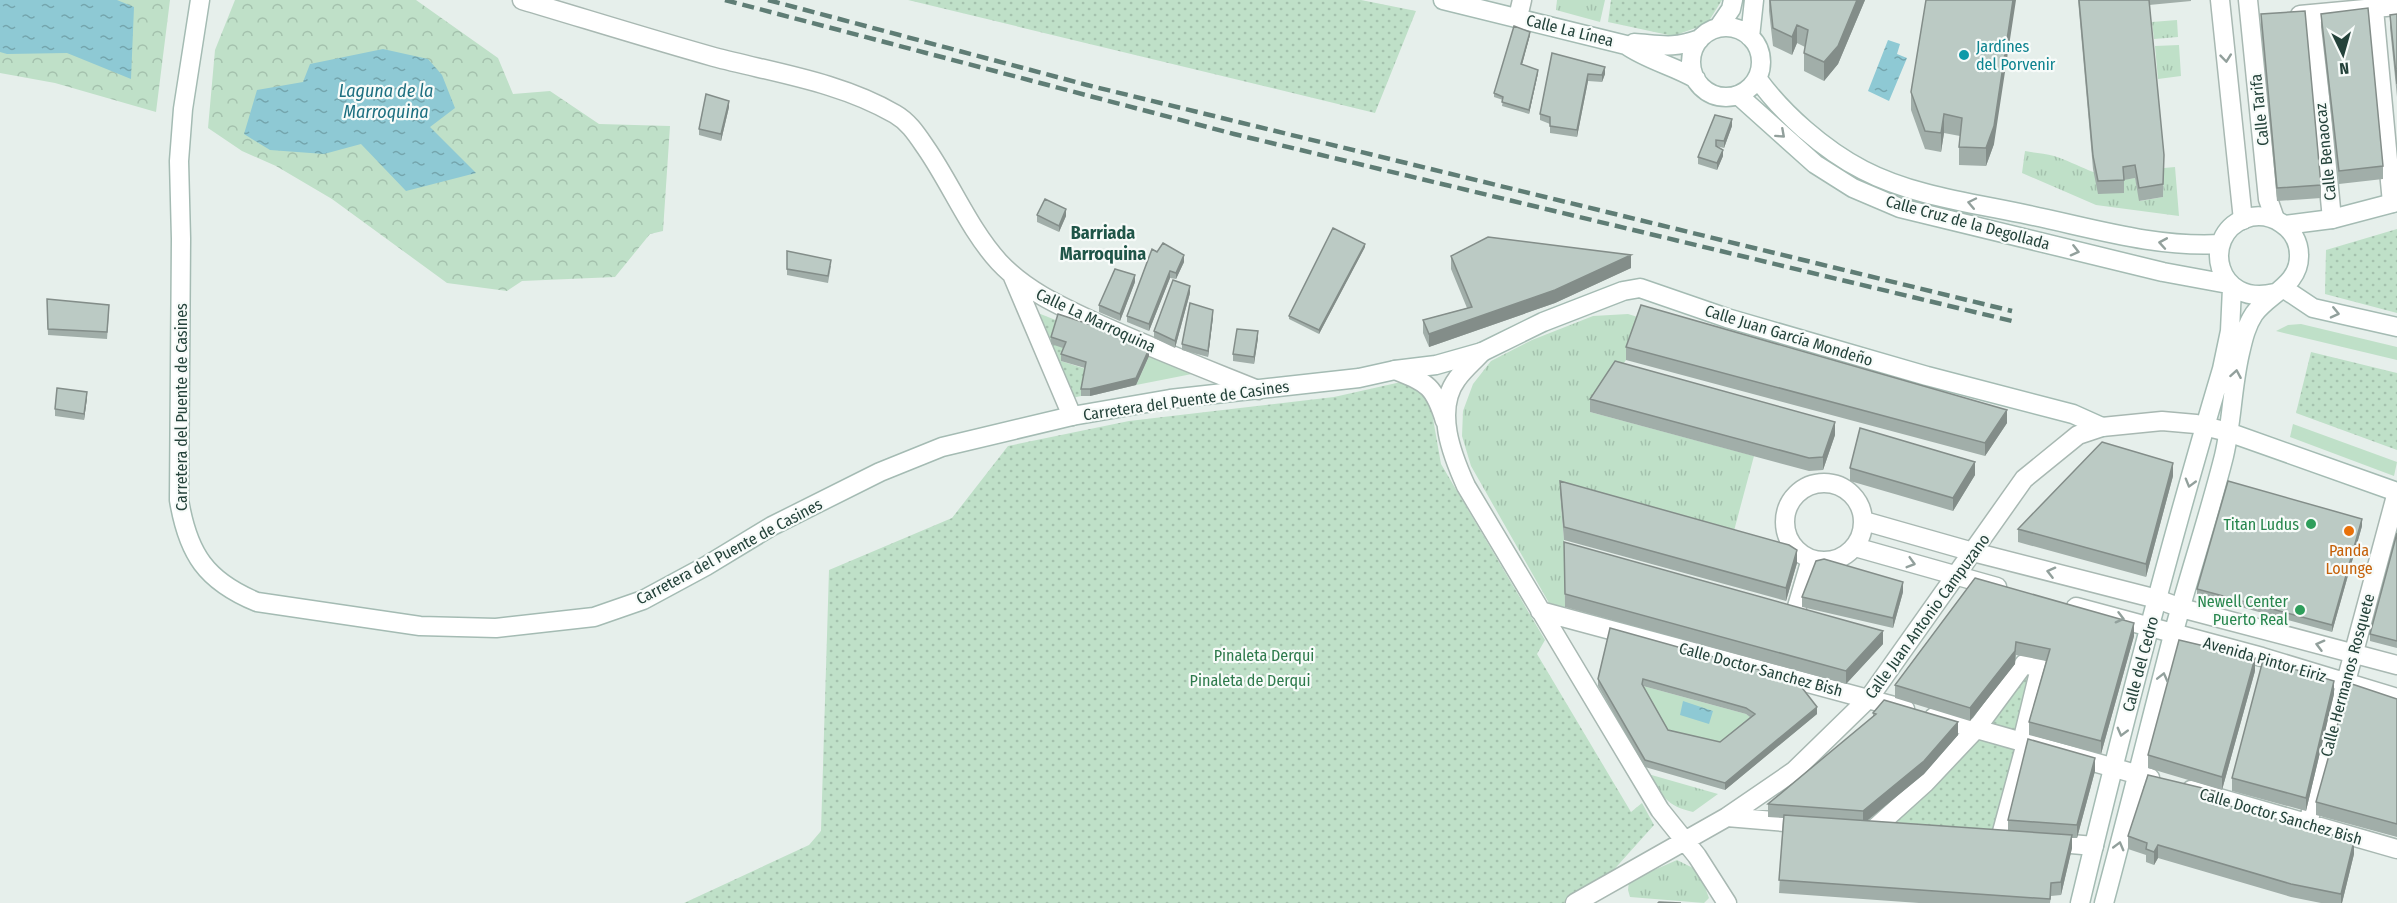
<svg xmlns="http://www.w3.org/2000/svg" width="2397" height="903" viewBox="0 0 2397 903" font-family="'Fira Sans Condensed',sans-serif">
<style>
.grass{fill:url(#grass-tufts)}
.forest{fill:url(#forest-crowns)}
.park{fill:url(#park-dots)}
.garden{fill:#bfe0c8}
.water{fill:url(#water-ripples)}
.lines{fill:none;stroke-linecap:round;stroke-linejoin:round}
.street-casing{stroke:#a8b8b2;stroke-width:21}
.secondary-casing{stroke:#a4bbb3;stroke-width:21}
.street{stroke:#fff;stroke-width:18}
.secondary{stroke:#fff;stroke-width:18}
.rail{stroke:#5f7d75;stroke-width:4.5;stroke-dasharray:12 6;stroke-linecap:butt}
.wall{fill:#a1aea9;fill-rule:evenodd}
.shaded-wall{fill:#838d89}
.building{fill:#bbcac4;stroke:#838d89;stroke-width:1.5;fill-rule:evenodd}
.oneway{stroke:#92a09c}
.culture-dot{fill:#0f9aa8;stroke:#f7fbf9;stroke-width:2}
.leisure-dot{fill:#2e9e5b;stroke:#f7fbf9;stroke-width:2}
.food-dot{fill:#e8710a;stroke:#f7fbf9;stroke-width:2}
.labels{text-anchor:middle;stroke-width:4.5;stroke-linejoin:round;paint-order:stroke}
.street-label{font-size:16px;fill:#24423a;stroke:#f7fbf9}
.culture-label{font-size:16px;fill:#0d838f;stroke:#f7fbf9;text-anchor:start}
.leisure-label{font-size:16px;fill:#27864d;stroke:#f7fbf9;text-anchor:end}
.food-label{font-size:16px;fill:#c56008;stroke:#f7fbf9}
.park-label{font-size:16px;fill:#2d7a4b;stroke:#f7fbf9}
.water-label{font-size:18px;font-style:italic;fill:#1c6f80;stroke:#f7fbf9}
.neighbourhood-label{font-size:18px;font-weight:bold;fill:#1f5548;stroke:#f7fbf9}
</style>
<defs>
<pattern id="grass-tufts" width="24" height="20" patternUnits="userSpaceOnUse" patternTransform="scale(1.5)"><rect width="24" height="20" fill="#bfe0c8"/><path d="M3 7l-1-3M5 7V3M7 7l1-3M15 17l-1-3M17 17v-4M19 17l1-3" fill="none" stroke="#a4c1ad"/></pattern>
<pattern id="forest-crowns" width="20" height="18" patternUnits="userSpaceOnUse" patternTransform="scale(1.5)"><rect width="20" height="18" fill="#bfe0c8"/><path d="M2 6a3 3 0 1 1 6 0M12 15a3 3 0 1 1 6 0" fill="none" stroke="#a4c1ad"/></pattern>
<pattern id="park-dots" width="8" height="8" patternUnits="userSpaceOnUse" patternTransform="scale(1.5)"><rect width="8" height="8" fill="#bfe0c8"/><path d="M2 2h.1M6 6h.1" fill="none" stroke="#a4c1ad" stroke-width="1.8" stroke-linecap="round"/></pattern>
<pattern id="water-ripples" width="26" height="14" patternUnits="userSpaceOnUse" patternTransform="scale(1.5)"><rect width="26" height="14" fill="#8ec9d4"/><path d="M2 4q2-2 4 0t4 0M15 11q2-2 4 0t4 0" fill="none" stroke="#74a5ad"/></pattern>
</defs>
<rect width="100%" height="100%" fill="#e6efeb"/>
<!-- grass -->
<path class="grass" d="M1557,0H1605L1600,22L1556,10Z
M2177,20L2178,37L2154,39L2152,22Z
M2179,45L2181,76L2158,79L2155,46Z
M2025,151C2034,153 2045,153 2054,156C2082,165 2105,183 2135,178L2140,201L2163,197L2164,168L2175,167L2179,216L2096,205L2022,173Z
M1628,314L1641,318L1626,360L1590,412L1754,456L1731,542L1560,494L1564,540L1565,607L1549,603L1471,466L1462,436L1463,411L1473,384L1491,361L1532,340L1593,316Z
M1648,774L1718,794L1693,812C1667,806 1662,796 1648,774Z
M1677,860L1699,871L1709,898L1704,903L1630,897L1628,890L1629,881Z"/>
<!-- forest -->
<path class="forest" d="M0,0H170L156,112L55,83L0,73Z
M235,0H416L498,58L513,94L550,91L599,124L670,126L663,231L650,234L615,277L522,281L507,291L447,283L332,199L276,166L242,151L208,128L215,50Z"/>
<!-- park -->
<path class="park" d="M908,0H1361L1416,11L1375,113Z
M1611,0H1722L1707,24L1673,36L1608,22Z
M2397,229V313L2325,294L2326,250Z
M1033,311L1058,321L1066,349L1061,361L1086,369L1081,396L1072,398Z
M2311,352L2397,373V450L2296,413Z
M1401,382L1428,390L1441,464L1545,640L1537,654L1631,812L1642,803L1654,825L1584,903H684L809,845L821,831L829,570L952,518L1008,446L1129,421L1334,397Z
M2025,670L2033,671L2019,733L1986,725Z
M1977,737L2018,748L1995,831L1886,824Z"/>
<!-- garden -->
<path class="garden" d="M2301,324L2397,347V360L2276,331L2288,325Z
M1149,356L1197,373L1136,385Z
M2293,424L2397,462L2394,476L2290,437Z
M1643,686L1746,714L1755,720L1720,749L1668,737L1642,691Z"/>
<!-- water -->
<path class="water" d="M0,0H117L134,7L131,79L67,53L7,54L0,52Z
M1888,40L1900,44L1897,54L1907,58L1889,101L1868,91Z
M383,49L428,59L442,75L455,108L430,127L476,173L406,191L361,144L324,154L270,150L244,134L257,90L303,82L310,64Z
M1683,701L1713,711L1709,724L1680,715Z"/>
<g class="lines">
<defs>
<path id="street" d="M522,0C586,19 650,39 714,57C775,73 840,82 895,114C909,122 917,135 926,148C951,184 969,229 999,262C1028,293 1065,308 1103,326C1154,349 1206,369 1258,390
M2220,0L2243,220
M2248,0L2268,199L2275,219
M2374,9L2392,203
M2312,14L2332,219
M2300,15L2397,6
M1518,17L1522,0
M1013,277L1072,416
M1482,352C1474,361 1464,369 1457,379C1434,410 1452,455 1466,486L1660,810L1697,856L1727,903
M1395,370C1427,383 1434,385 1445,421
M1785 522a39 39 0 1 1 78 0a39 39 0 1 1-78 0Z
M1864,521L1973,552L2157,599L2181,608L2397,665
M1855,547L1997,587
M2076,607L2262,657L2397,698
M1796,610L1811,559
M1540,611L1905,709
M1934,717L2150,778
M2191,790L2397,849
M1727,817L1808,824
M2308,823L2397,492
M1874,829L1925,783L1976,729L2024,664L2040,668L2022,742
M2000,839L2026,743
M2048,842L2094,846
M1575,903L1727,817L1794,771L1869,698L2024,479L2078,435L2102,427L2162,421L2196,424L2228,432"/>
<path id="secondary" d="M200,0L183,109L179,161L181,239L179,500C188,554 206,581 257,602L420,626L496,628L594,617L643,600L706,566L772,526L880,472L942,447L1072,416L1170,399L1359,378L1395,370L1436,365L1482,352L1543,322L1623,291L1640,288L1727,318L1927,376L2073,414L2102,427
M1443,0L1626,45C1647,60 1674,66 1696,79
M1691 62a35 35 0 1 1 70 0a35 35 0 1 1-70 0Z
M1718,28L1731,9L1733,0
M1750,37L1754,0
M1634,43C1662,45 1672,49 1700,39
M1757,78C1782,113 1824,150 1863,170C1913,196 1973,203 2029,215C2092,228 2156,248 2221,244
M1738,95L1815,164L1853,188L1900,208L2163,272L2228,284
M2285,225L2332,219L2397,202
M2283,288L2313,308L2397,327
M2228,432L2397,492
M2080,903C2123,724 2169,546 2222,369L2230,331L2232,288
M2104,903C2128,814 2150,724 2173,635C2189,575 2209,516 2224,456C2232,422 2232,387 2240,353C2243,340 2246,326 2254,314C2268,294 2300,285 2299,255C2299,228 2270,209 2244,219C2201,236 2215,308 2275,293"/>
</defs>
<!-- street casing -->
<use href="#street" class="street-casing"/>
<!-- secondary casing -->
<use href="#secondary" class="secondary-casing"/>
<!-- street -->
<use href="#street" class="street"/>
<!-- secondary -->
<use href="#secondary" class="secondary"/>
<!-- rail -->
<path class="rail" d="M725,0L1234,134L2012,321
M768,0L1087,85L2012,311"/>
</g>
<!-- wall -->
<path class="wall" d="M1769,0H1865L1838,64L1824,81L1804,71V53L1805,47L1797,43L1792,55L1773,46L1769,11Z
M1926,0L1994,144L1986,166L1959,165V147L1960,136L1944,133L1941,152L1925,149L1911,110V92Z
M2078,0H2191V1L2149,5L2164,155L2163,197L2139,201L2135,178L2124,180V193L2098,194L2093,169Z
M2261,14L2321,185V198L2277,201L2261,27Z
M2321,14L2383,166V179L2339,184L2321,27Z
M2397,14V97L2390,28V15Z
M1530,35L1522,65L1538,73L1529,114L1502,106L1503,100L1494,97V93Z
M1552,53L1605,74L1602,82L1588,81L1577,137L1550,133V124L1540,120V114Z
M729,107L721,141L699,135V129Z
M1715,115L1732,126L1724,148L1716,146L1723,156L1717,170L1698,164V157Z
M1037,215L1066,216L1059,232L1037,222Z
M1365,247L1319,334L1289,319V316Z
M1152,249L1184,262L1176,279L1170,278L1149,331L1127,322V316Z
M787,251L831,266L828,283L787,275Z
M1451,256L1631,268L1555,303L1429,347L1423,333V320L1467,308L1451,269Z
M1135,282L1120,321L1099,312V305Z
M1190,293L1175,348L1154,338V331Z
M47,299L109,311L107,339L48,335Z
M1213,317L1208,357L1182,350V344Z
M1051,337L1149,356L1136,385L1090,396H1081V389L1085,368L1061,361V354L1063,348L1051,344Z
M1258,338L1254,364L1233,361V354Z
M1626,347L2007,423L1985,456L1626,360Z
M87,398L84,420L55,416V409Z
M1590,399L1835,435L1823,470L1809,471L1590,412Z
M1850,468L1975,475L1953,511L1850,481Z
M2173,476L2146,577L2018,542V529Z
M1560,481L1797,563L1786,601L1564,540L1560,494Z
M2362,526L2332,632L2197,595V589Z
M2397,533V648L2370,641V634Z
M1564,542L1883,644L1846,684L1565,607Z
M1975,578L2134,636L2101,754L2029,735V722L2046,661L2016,655L2015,664L1970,721L1895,698V685Z
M1903,592L1893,628L1802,607V597Z
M1610,628L1817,714L1725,790L1645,767L1598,686V679ZM1643,686L1746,714L1750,717L1720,742L1668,730Z
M2255,671L2222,790L2148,768V755Z
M2334,694L2306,811L2232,791V778Z
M2397,699V837L2316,815V802Z
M1873,713L1958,735L1924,774L1867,821L2008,831V820L2095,771L2077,838H2072V848L2061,895L2051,896L2050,903H1919L1779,893L1783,818L1768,817V804L1873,717Z
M2215,802L2354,854L2342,903H2321L2291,897L2158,858L2154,865L2146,862V855L2128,849V836Z"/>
<!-- shaded-wall -->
<path class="shaded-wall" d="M1857,0H1865L1838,64L1824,81V62Z
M2013,0H2016L1994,144L1986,166V148Z
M1797,25V43L1792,55V37Z
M1530,32V35L1521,68V64Z
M1605,67V74L1602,82V75Z
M1538,70V73L1529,114V110Z
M1588,74V81L1577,137V130Z
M729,101V107L721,141V134Z
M1944,114V133L1941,152V133Z
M1732,119V126L1724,148V141Z
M1723,150V156L1717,170V163Z
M1066,209V216L1059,232V226Z
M1365,244V247L1319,334V330Z
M1184,255V262L1176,279V273Z
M1631,255V268L1555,303L1429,347V334Z
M1170,271V278L1149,331V324Z
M1135,275V282L1120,321V314Z
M1190,286V293L1175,348V341Z
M1213,310V317L1208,357V351Z
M1258,331V338L1254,364V357Z
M1149,349V356L1136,385L1090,396V389Z
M87,392V398L84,420V414Z
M2007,410V423L1985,456V443Z
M1835,422V435L1823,470V457Z
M1975,462V475L1953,511V498Z
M2173,463V476L2146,577V564Z
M2362,519V526L2332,632V625Z
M1797,550V563L1786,601V588Z
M1903,582V592L1893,628V618Z
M2134,623V636L2101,754V741Z
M1883,631V644L1846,684V671Z
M2016,642L2015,664L1970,721V708Z
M2255,658V671L2222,790V777Z
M2334,681V694L2306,811V798Z
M1817,707V714L1725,790V783Z
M1958,722V735L1924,774L1863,824V811Z
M2095,758V771L2077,838V825Z
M2215,791V804L2212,801Z
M2072,835V848L2061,895V882Z
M2354,841V854L2342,903H2341V894Z
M2158,845V858L2154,865V852Z"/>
<!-- building -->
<path class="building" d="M1770,0H1857L1838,46L1824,62L1804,53L1808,30L1797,25L1792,37L1773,28Z
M1926,0H2013L1994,126L1986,148L1959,147L1962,118L1944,114L1941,133L1925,131L1911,92Z
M2079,0H2149L2164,155L2163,184L2139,188L2135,165L2123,167L2124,180L2098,181L2093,156Z
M2368,8L2383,166L2339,171L2321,14Z
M2305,11L2321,185L2277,188L2261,14Z
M2397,14V84L2390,15Z
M1514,26L1530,32L1521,64L1538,70L1529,110L1502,102L1503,97L1494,93Z
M1552,53L1605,67L1602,75L1588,74L1577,130L1550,126V117L1540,114Z
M706,94L729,101L721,134L699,129Z
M1715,115L1732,119L1724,141L1716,140V146L1723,150L1717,163L1698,157Z
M1045,199L1066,209L1059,226L1037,215Z
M1333,228L1365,244L1319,330L1289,316Z
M1488,237L1631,255L1555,290L1429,334L1423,320L1472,307L1451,256Z
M1163,243L1184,255L1176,273L1170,271L1149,324L1127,316L1152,249L1157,252Z
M787,251L831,260L828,276L787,269Z
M1115,269L1135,275L1120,314L1099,305Z
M1173,280L1190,286L1175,341L1154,331Z
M47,299L109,305L107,332L48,329Z
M1190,303L1213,310L1208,351L1182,344Z
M1641,305L2007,410L1985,443L1626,347Z
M1058,314L1113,332L1149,349L1136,378L1090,389H1081L1086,362L1061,354L1066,342L1051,337Z
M1237,329L1258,331L1254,357L1233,354Z
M1615,361L1835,422L1823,457L1809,458L1590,399Z
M57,388L87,392L84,414L55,409Z
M1860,428L1975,462L1953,498L1850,468Z
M2102,442L2173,463L2146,564L2018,529Z
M1560,481L1789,545L1797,550L1786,588L1564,527Z
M2228,481L2362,519L2332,625L2197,589Z
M2397,533V641L2370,634Z
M1564,542L1883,631L1846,671L1565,594Z
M1824,559L1903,582L1893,618L1802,597L1816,561Z
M1975,578L2134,623L2101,741L2029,722L2050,649L2016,642L2015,651L1970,708L1895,685Z
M1610,628L1796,680L1817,707L1725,783L1645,760L1598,679ZM1643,679L1746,708L1755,714L1720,742L1668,730L1642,684Z
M2179,640L2255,658L2222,777L2148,755Z
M2263,660L2334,681L2306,798L2232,778Z
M2349,683L2397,699V824L2316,802Z
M1884,700L1958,722L1924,761L1863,811L1768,804L1876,714L1873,713Z
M2028,739L2095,758L2077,825L2008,820Z
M2148,775L2215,791L2212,801L2354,841L2341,894L2291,884L2158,845L2154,852L2146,849L2147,843L2128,836Z
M1784,815L2072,835L2061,882L2051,883L2050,899L1779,880Z
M1659,902L1681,903H1658Z"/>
<!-- one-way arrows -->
<defs><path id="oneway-chevron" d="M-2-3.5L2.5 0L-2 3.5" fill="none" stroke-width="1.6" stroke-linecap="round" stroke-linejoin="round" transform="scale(1.5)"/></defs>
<g class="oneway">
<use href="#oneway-chevron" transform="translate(2226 58) rotate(84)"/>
<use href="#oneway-chevron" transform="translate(1781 134) rotate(42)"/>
<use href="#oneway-chevron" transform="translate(1972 203) rotate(-168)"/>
<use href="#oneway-chevron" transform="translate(2163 243) rotate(-170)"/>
<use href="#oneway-chevron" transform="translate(2075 251) rotate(14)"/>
<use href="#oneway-chevron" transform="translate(2335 313) rotate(13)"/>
<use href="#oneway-chevron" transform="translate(2236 374) rotate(-80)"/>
<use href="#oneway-chevron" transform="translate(2190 483) rotate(106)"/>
<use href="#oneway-chevron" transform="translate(1911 563) rotate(16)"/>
<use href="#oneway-chevron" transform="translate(2051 572) rotate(-166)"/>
<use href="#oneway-chevron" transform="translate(2120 618) rotate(15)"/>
<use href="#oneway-chevron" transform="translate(2320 645) rotate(-165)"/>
<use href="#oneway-chevron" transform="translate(2163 677) rotate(-76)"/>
<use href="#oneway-chevron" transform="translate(2122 732) rotate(105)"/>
<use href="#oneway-chevron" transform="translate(2119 846) rotate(-75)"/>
</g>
<!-- markers -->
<circle class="culture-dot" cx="1964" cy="55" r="6"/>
<g class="leisure-dot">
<circle cx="2311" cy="524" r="6"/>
<circle cx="2300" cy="610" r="6"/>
</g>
<circle class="food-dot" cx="2349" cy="531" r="6"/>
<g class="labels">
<!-- street labels -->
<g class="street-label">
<text transform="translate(1570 30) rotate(14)" y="6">Calle La Línea</text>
<text transform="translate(2259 110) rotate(-96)" y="6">Calle Tarifa</text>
<text transform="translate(2325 152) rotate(-96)" y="6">Calle Benaocaz</text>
<text transform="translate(1968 222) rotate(15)" y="6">Calle Cruz de la Degollada</text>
<text transform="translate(1096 320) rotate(25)" y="6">Calle La Marroquina</text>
<text transform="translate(1789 335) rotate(17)" y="6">Calle Juan García Mondeño</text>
<text transform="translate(1186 400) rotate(-8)" y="6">Carretera del Puente de Casines</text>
<text transform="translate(181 407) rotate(-90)" y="6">Carretera del Puente de Casines</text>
<text transform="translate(729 551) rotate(-28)" y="6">Carretera del Puente de Casines</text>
<text transform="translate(1927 616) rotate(-54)" y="6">Calle Juan Antonio Campuzano</text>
<text transform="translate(2265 659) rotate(16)" y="6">Avenida Pintor Eiriz</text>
<text transform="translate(2140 664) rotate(-75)" y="6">Calle del Cedro</text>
<text transform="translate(1761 669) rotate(15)" y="6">Calle Doctor Sanchez Bish</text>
<text transform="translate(2347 675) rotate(-75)" y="6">Calle Hermanos Rosquete</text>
<text transform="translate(2281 816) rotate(16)" y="6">Calle Doctor Sanchez Bish</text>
</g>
<!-- culture labels -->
<g class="culture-label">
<text x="1976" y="52">Jardínes<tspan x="1976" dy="18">del Porvenir</tspan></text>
</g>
<!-- leisure labels -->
<g class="leisure-label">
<text x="2299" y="530">Titan Ludus</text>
<text x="2288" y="607">Newell Center<tspan x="2288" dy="18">Puerto Real</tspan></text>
</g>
<!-- food labels -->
<g class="food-label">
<text x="2349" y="556">Panda<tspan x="2349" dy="18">Lounge</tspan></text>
</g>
<!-- park labels -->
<g class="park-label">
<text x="1264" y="661">Pinaleta Derqui</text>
<text x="1250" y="686">Pinaleta de Derqui</text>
</g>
<!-- water labels -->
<g class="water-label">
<text x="386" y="97">Laguna de la<tspan x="386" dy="21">Marroquina</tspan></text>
</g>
<!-- neighbourhood labels -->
<g class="neighbourhood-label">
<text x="1103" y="239">Barriada<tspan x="1103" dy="21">Marroquina</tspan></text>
</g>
</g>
<!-- north arrow -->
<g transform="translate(2343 54) rotate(175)" stroke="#f7fbf9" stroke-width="4.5" paint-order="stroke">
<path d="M0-4.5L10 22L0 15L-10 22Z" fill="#24423a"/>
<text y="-9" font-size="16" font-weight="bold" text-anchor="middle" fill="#24423a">N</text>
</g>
</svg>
